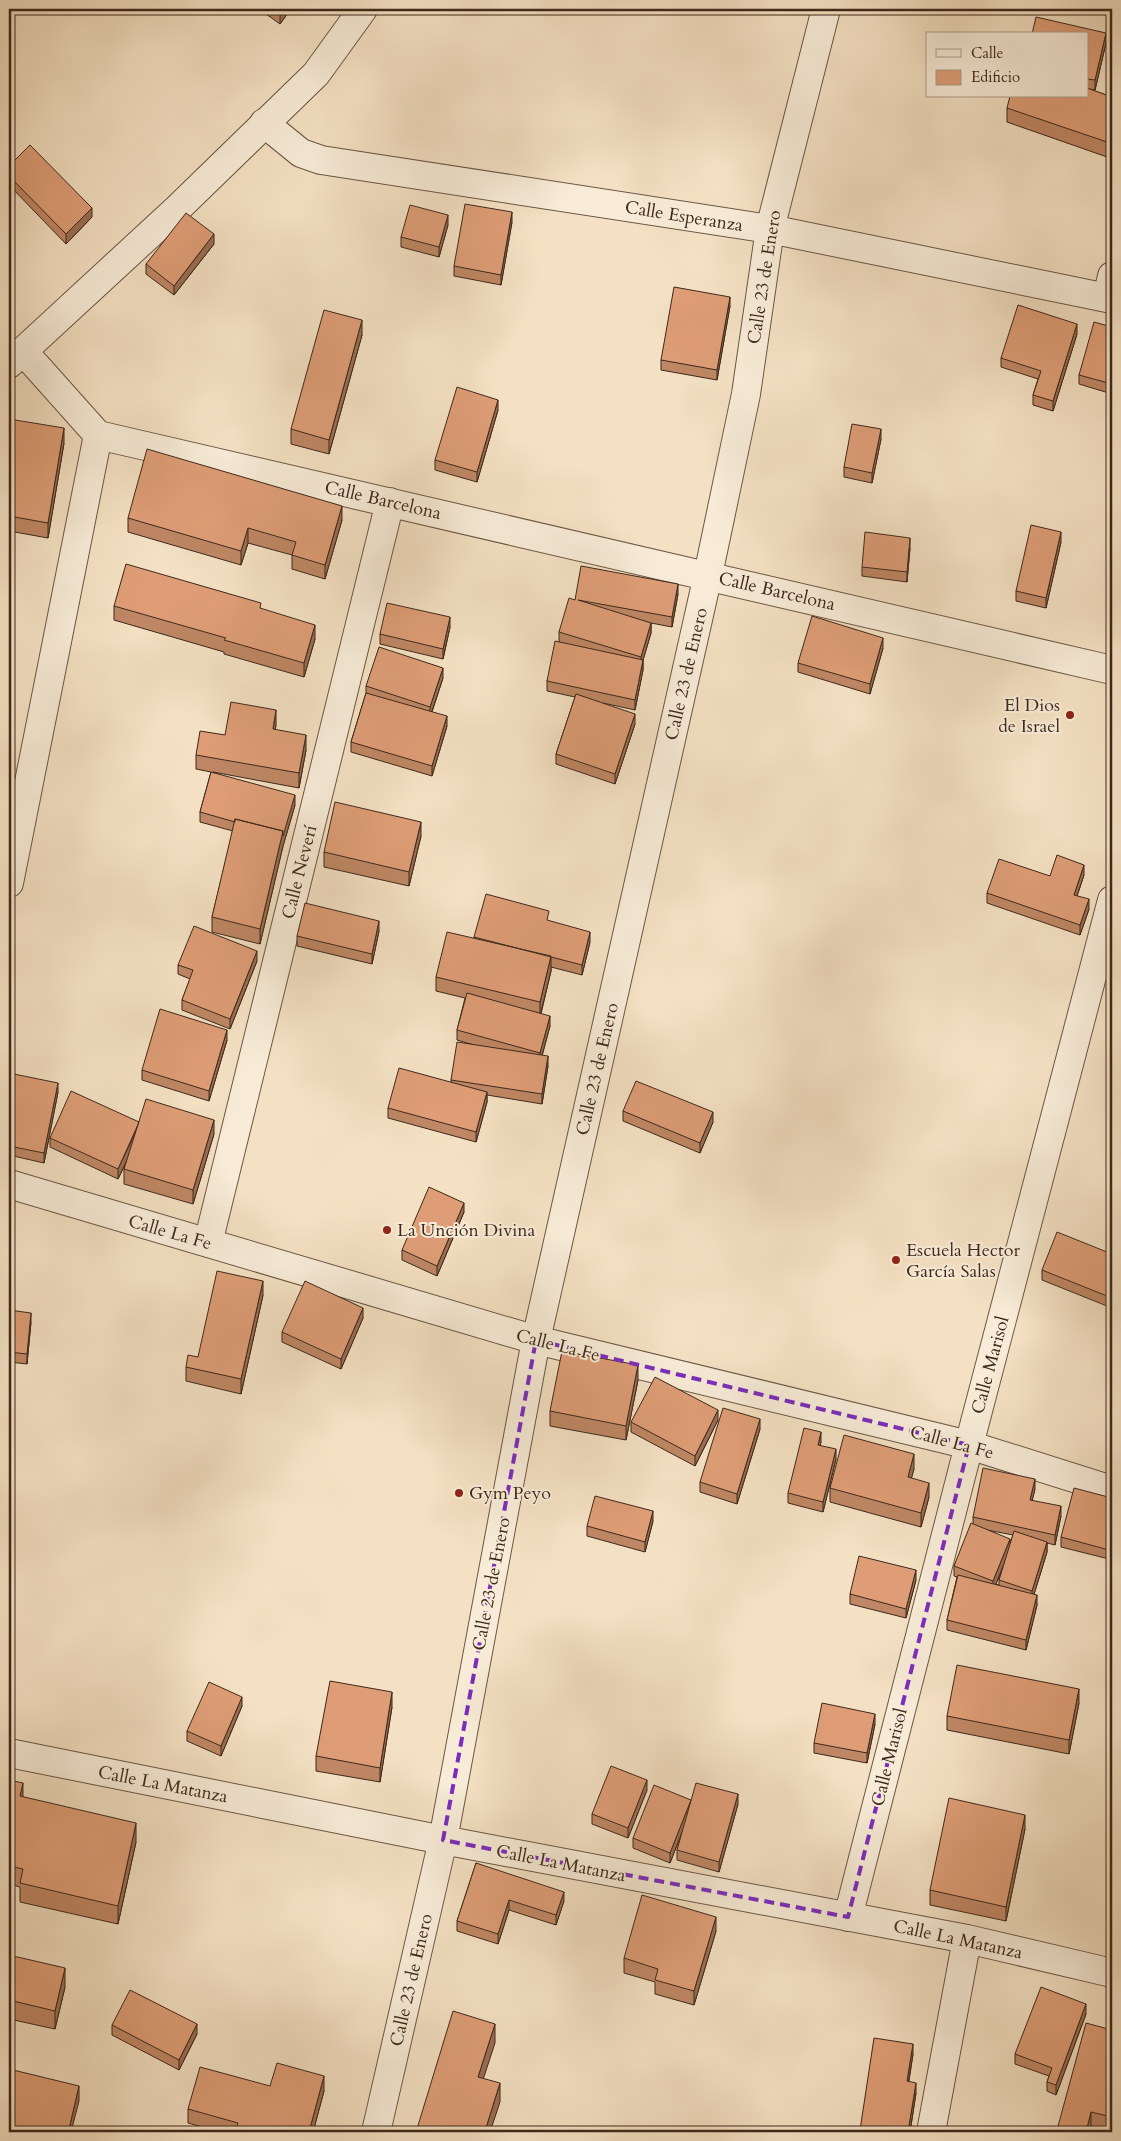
<svg xmlns="http://www.w3.org/2000/svg" width="1121" height="2141" viewBox="0 0 1121 2141" font-family="Cardo,serif">
<style>
.lines{fill:none;stroke-linecap:round;stroke-linejoin:round}
.minor-casing{stroke:#6b5645;stroke-width:30}
.minor{stroke:#f8ecd8;stroke-width:28}
.wall{fill:#bf8765;stroke:#3d281b;fill-rule:evenodd}
.shaded-wall{fill:#9b6e53;stroke:#3d281b}
.building{fill:#de9d76;stroke:#3d281b}
.marked{fill:none;stroke:#7b2cbf;stroke-width:4;stroke-dasharray:10 6;stroke-linejoin:round}
.poi-dot{fill:#8f2418;stroke:#f8ecd8;stroke-width:2}
.labels{text-anchor:middle;stroke-width:4;stroke-linejoin:round;paint-order:stroke}
.street-label{font-size:18px;fill:#3d281b;stroke:#f8ecd8}
.poi-label{font-size:18px;fill:#3d281b;stroke:#f8ecd8;text-anchor:start}
</style>
<rect width="100%" height="100%" fill="#f4e1c3"/>
<filter id="stains"><feTurbulence type="fractalNoise" baseFrequency=".004" numOctaves="4"/><feColorMatrix values="0 0 0 0 .2 0 0 0 0 .09 0 0 0 0 .02 0 0 0 .5 -.17"/></filter>
<radialGradient id="worn" r=".72"><stop offset=".6" stop-color="#630" stop-opacity="0"/><stop offset="1" stop-color="#630" stop-opacity=".3"/></radialGradient>
<g class="lines">
<defs>
<path id="minor" d="M264,123L301,153L321,160L770,229L1112,299
M1107,298L1112,276
M23,351L98,435
M9,364L177,209L316,74L363,9
M9,883L98,435L1112,670
M9,1184L536,1340L969,1445L1112,1490
M208,1243L390,502
M9,1753L443,1840L967,1939L1112,1973
M848,1917L969,1445L1112,900
M376,2132L443,1840L536,1340L708,575L746,394L770,229L826,9
M931,2132L967,1939"/>
</defs>
<!-- minor casing -->
<use href="#minor" class="minor-casing"/>
<!-- minor -->
<use href="#minor" class="minor"/>
</g>
<!-- wall -->
<path class="wall" d="M259,9H291L280,24Z
M1087,34L1106,43L1095,90L1089,89L1112,97V141L1107,157L1007,122V108L1087,96Z
M9,166L92,217L66,244L9,185Z
M512,222L501,285L454,276V266Z
M448,225L439,257L401,247V237Z
M214,244L174,295L146,274V264Z
M730,306L717,380L661,370V360Z
M1112,327V394L1079,384V375Z
M1077,334L1053,411L1033,405V395L1038,379L1001,367V358Z
M362,335L329,454L291,444V429Z
M498,410L477,482L435,470V460Z
M9,419L64,443L48,538L9,531Z
M881,439L872,483L844,477V467Z
M128,518L342,520L325,579L292,569V555L248,543L241,565L128,532Z
M1061,542L1046,608L1016,601V591Z
M910,548L907,582L862,576V567Z
M678,594L672,627L651,623V633L643,660V670L635,710L603,703L635,724L615,784L556,764V754L575,697L547,691V681L565,644L559,642V632L575,600Z
M114,606L261,609L315,639L304,677L224,654V652L114,620Z
M450,627L443,659L380,644V634Z
M883,648L870,694L798,672V663Z
M443,678L432,712L447,726L432,776L351,752V742L366,693V686Z
M276,725L275,730L306,750L299,788L213,772L295,805L283,846L260,944L212,932V917L233,831L200,822V812L211,772L196,769V755L225,735Z
M421,836L409,886L324,867V852Z
M1084,875L1077,896L1089,909L1080,935L987,903V893L1050,876Z
M549,921L590,942L582,975L551,967V971L541,1014L550,1026L542,1056L548,1066L542,1104L487,1095V1102L476,1142L388,1118V1108L451,1082V1080L474,1045L457,1040V1030L465,998L436,991V977L474,938V937Z
M379,931L372,964L297,946V936Z
M257,961L230,1029L182,1010V1000L190,979L178,974V965Z
M227,1040L209,1101L142,1080V1070Z
M9,1073L58,1092L44,1163L9,1155Z
M623,1111L713,1122L700,1153L623,1121Z
M139,1122L214,1134L193,1204L124,1184V1169L128,1159L118,1179L50,1147V1138Z
M464,1212L437,1276L402,1260V1250Z
M1112,1254V1308L1042,1280V1270Z
M263,1295L241,1394L186,1381V1367L198,1357Z
M9,1310L31,1322L27,1364L9,1362Z
M363,1318L341,1369L282,1342V1332Z
M638,1380L626,1440L550,1426V1411Z
M718,1420L695,1466L631,1432V1422Z
M760,1429L737,1504L700,1492V1482Z
M821,1442L820,1445L836,1459L823,1512L788,1503V1493Z
M914,1469L911,1478L929,1497L921,1527L830,1502V1488Z
M1035,1489L1032,1500L1061,1516L1055,1545L1047,1543V1552L1034,1594L1037,1605L1026,1650L947,1630V1620L957,1577L954,1576V1566L973,1524V1517ZM987,1530L1013,1535L1010,1543ZM1002,1570L999,1580V1585L996,1584Z
M1112,1498L1109,1559L1061,1547V1537Z
M653,1521L645,1552L587,1536V1526Z
M916,1580L906,1618L850,1604V1594Z
M1079,1703L1069,1754L947,1730V1716Z
M242,1706L221,1756L187,1741V1731Z
M392,1707L380,1782L316,1771V1756Z
M875,1724L867,1763L814,1753V1743Z
M9,1780L23,1797L136,1842L118,1924L20,1902V1887L9,1884Z
M647,1790L628,1838L592,1824V1814Z
M691,1803L738,1804L719,1872L677,1860V1850L685,1825L670,1863L633,1848V1838Z
M1025,1829L1006,1921L930,1905V1890Z
M476,1863L564,1901L556,1925L509,1910L498,1944L457,1931V1921Z
M716,1931L694,2005L655,1994V1982L624,1973V1958Z
M9,1955L65,1987L55,2029L9,2019Z
M1086,2014L1056,2095L1047,2091V2082L1049,2076L1015,2064V2054Z
M112,2025L197,2034L179,2070L112,2035Z
M1112,2030V2132L1091,2126L1090,2132H1057V2130Z
M913,2054L909,2081L916,2093L910,2132H860V2130Z
M270,2086L324,2091L313,2132H220L188,2123V2109Z"/>
<!-- shaded-wall -->
<path class="shaded-wall" d="M280,9H291L280,24Z
M1106,33V43L1095,90V80Z
M1112,127V141L1107,157V142Z
M92,208V217L66,244V234Z
M512,212V222L501,285V275Z
M448,215V225L439,257V247Z
M214,234V244L174,295V286Z
M730,297V306L717,380V370Z
M362,320V335L329,454V440Z
M1077,324V334L1053,411V401Z
M498,400V410L477,482V472Z
M64,428V443L48,538V523Z
M881,429V439L872,483V473Z
M342,506V520L325,579V565Z
M248,528V543L241,565V551Z
M1061,532V542L1046,608V598Z
M910,538V548L907,582V572Z
M678,584V594L672,627V617Z
M450,617V627L443,659V649Z
M651,623V633L641,667V657Z
M315,625V639L304,677V663Z
M883,638V648L870,694V684Z
M643,660V670L635,710V700Z
M443,668V678L430,717V707Z
M276,710V725L273,743V729Z
M635,714V724L615,784V774Z
M447,716V726L432,776V766Z
M306,735V750L299,788V773Z
M295,795V805L283,846L260,944V929L283,831Z
M421,822V836L409,886V872Z
M1084,865V875L1074,905V895Z
M1089,899V909L1080,935V925Z
M379,921V931L372,964V954Z
M590,932V942L582,975V965Z
M257,951V961L230,1029V1019Z
M551,956V971L540,1016V1002Z
M550,1016V1026L540,1063V1053Z
M227,1030V1040L209,1101V1091Z
M548,1056V1066L542,1104V1094Z
M58,1083V1092L44,1163V1153Z
M487,1092V1102L476,1142V1132Z
M713,1112V1122L700,1153V1143Z
M214,1120V1134L193,1204V1190Z
M140,1123V1132L118,1179V1169Z
M464,1203V1212L437,1276V1266Z
M263,1281V1295L241,1394V1379Z
M363,1308V1318L341,1369V1359Z
M31,1313V1322L27,1364V1354Z
M638,1365V1380L626,1440V1426Z
M718,1410V1420L695,1466V1456Z
M760,1419V1429L737,1504V1494Z
M821,1432V1442L818,1455V1445Z
M836,1449V1459L823,1512V1502Z
M914,1454V1469L908,1491V1477Z
M1035,1479V1489L1030,1510V1500Z
M929,1483V1497L921,1527V1513Z
M1061,1506V1516L1055,1545V1535Z
M653,1511V1521L645,1552V1542Z
M1112,1537V1547L1109,1559V1550Z
M1010,1539V1549L993,1591V1581Z
M1047,1542V1552L1032,1601V1591Z
M916,1570V1580L906,1618V1609Z
M1037,1595V1605L1026,1650V1640Z
M1079,1689V1703L1069,1754V1740Z
M392,1692V1707L380,1782V1768Z
M242,1697V1706L221,1756V1746Z
M875,1714V1724L867,1763V1753Z
M647,1780V1790L628,1838V1828Z
M23,1783V1802L20,1796Z
M738,1794V1804L719,1872V1862Z
M691,1800V1809L670,1863V1853Z
M1025,1815V1829L1006,1921V1907Z
M136,1823V1842L118,1924V1906Z
M564,1892V1901L556,1925V1915Z
M509,1900V1910L498,1944V1934Z
M716,1917V1931L694,2005V1991Z
M65,1968V1987L55,2029V2011Z
M1086,2004V2014L1056,2095V2085Z
M197,2024V2034L179,2070V2060Z
M495,2024V2043L478,2095V2077Z
M913,2044V2054L907,2091V2081Z
M324,2076V2091L313,2132H309Z
M500,2083V2102L490,2132L485,2131Z
M916,2083V2093L910,2132H908Z
M79,2086V2101L71,2132L69,2129Z
M1091,2112V2126L1090,2132H1086Z"/>
<!-- building -->
<path class="building" d="M1036,17L1106,33L1095,80L1087,79V34H1032Z
M1087,88L1112,97V127L1107,142L1007,108L1010,96H1087Z
M30,145L92,208L66,234L9,176V166Z
M465,204L512,212L501,275L454,266Z
M410,205L448,215L439,247L401,237Z
M186,213L214,234L174,286L146,264Z
M674,287L730,297L717,370L661,360Z
M1018,305L1077,324L1053,401L1033,395L1041,371L1001,358Z
M324,310L362,320L329,440L291,429Z
M1094,322L1112,327V384L1079,375Z
M457,387L498,400L477,472L435,460Z
M9,419L64,428L48,523L9,516Z
M852,424L881,429L872,473L844,467Z
M147,449L342,506L325,565L292,555L296,542L248,528L241,551L128,518Z
M1031,525L1061,532L1046,598L1016,591Z
M865,532L910,538L907,572L862,567Z
M126,564L261,603L260,608L315,625L304,663L224,640L226,638L114,606Z
M581,566L678,584L672,617L578,600L651,623L641,657L559,632L569,598L575,600Z
M387,603L450,617L443,649L380,634Z
M812,616L883,638L870,684L798,663Z
M555,641L643,660L635,700L547,681Z
M379,647L443,668L430,707L366,686Z
M366,693L447,716L432,766L351,742Z
M576,694L635,714L615,774L556,754Z
M231,702L276,710L273,729L306,735L299,773L196,755L200,731L225,735Z
M211,772L295,795L283,836V831L235,819V822L200,812Z
M335,802L421,822L409,872L324,852Z
M235,819L283,831L260,929L212,917Z
M1057,855L1084,865L1074,895L1089,899L1080,925L987,893L999,859L1050,876Z
M486,894L549,911L547,920L590,932L582,965L474,937Z
M305,903L379,921L372,954L297,936Z
M194,926L257,951L230,1019L182,1000L193,970L178,965Z
M447,932L551,956L540,1002L436,977Z
M467,993L550,1016L540,1053L457,1030Z
M160,1009L227,1030L209,1091L142,1070Z
M457,1042L548,1056L542,1094L451,1080Z
M399,1068L487,1092L476,1132L388,1108Z
M9,1073L58,1083L44,1153L9,1146Z
M636,1081L713,1112L700,1143L623,1111Z
M71,1091L139,1122L136,1129L118,1169L50,1138Z
M146,1099L214,1120L193,1190L124,1169Z
M429,1187L464,1203L437,1266L402,1250Z
M1057,1232L1112,1254V1298L1042,1270Z
M217,1271L263,1281L241,1379L186,1367L188,1355L198,1357Z
M305,1281L363,1308L341,1359L282,1332Z
M9,1310L31,1313L27,1354L9,1352Z
M562,1351L638,1365L626,1426L550,1411Z
M655,1377L718,1410L695,1456L631,1422Z
M723,1408L760,1419L737,1494L700,1482Z
M804,1428L821,1432L818,1445L836,1449L823,1502L788,1493Z
M844,1435L914,1454L908,1477L929,1483L921,1513L830,1488Z
M983,1468L1035,1479L1030,1500L1061,1506L1055,1535L973,1517Z
M1074,1488L1112,1498V1537L1109,1550L1061,1537Z
M595,1496L653,1511L645,1542L587,1526Z
M971,1523L1010,1539L993,1581L954,1566Z
M1014,1531L1047,1542L1032,1591L999,1580Z
M859,1556L916,1570L906,1609L850,1594Z
M958,1575L1037,1595L1026,1640L947,1620Z
M957,1665L1079,1689L1069,1740L947,1716Z
M330,1681L392,1692L380,1768L316,1756Z
M209,1682L242,1697L221,1746L187,1731Z
M822,1703L875,1714L867,1753L814,1743Z
M611,1766L647,1780L628,1828L592,1814Z
M9,1780L23,1783L20,1796L136,1823L118,1906L20,1883L23,1869L9,1866Z
M696,1783L738,1794L719,1862L677,1850Z
M654,1785L691,1800L670,1853L633,1838Z
M949,1798L1025,1815L1006,1907L930,1890Z
M476,1863L564,1892L556,1915L509,1900L498,1934L457,1921Z
M642,1895L716,1917L694,1991L655,1980L658,1969L624,1958Z
M9,1955L65,1968L55,2011L9,2000Z
M1041,1987L1086,2004L1056,2085L1047,2082L1052,2068L1015,2054Z
M130,1990L197,2024L179,2060L112,2025Z
M453,2011L495,2024L478,2077L500,2083L485,2131L489,2132H416Z
M1086,2023L1112,2030V2117L1091,2112L1086,2132H1064L1057,2130Z
M874,2038L913,2044L907,2081L916,2083L908,2132H874L860,2130Z
M277,2063L324,2076L309,2132H235L238,2123L188,2109L200,2067L270,2086Z
M9,2069L79,2086L69,2129L80,2132H9Z"/>
<!-- marked area -->
<path class="marked" d="M536,1340L969,1445L848,1917L443,1840Z"/>
<!-- markers -->
<g class="poi-dot">
<circle cx="1070" cy="715" r="5"/>
<circle cx="387" cy="1230" r="5"/>
<circle cx="896" cy="1260" r="5"/>
<circle cx="459" cy="1493" r="5"/>
</g>
<g class="labels">
<!-- street labels -->
<g class="street-label">
<text transform="translate(684 216) rotate(9)" y="6">Calle Esperanza</text>
<text transform="translate(764 277) rotate(-81)" y="6">Calle 23 de Enero</text>
<text transform="translate(383 500) rotate(13)" y="6">Calle Barcelona</text>
<text transform="translate(777 591) rotate(13)" y="6">Calle Barcelona</text>
<text transform="translate(686 674) rotate(-77)" y="6">Calle 23 de Enero</text>
<text transform="translate(299 872) rotate(-76)" y="6">Calle Neverí</text>
<text transform="translate(597 1069) rotate(-77)" y="6">Calle 23 de Enero</text>
<text transform="translate(170 1232) rotate(16)" y="6">Calle La Fe</text>
<text transform="translate(558 1345) rotate(14)" y="6">Calle La Fe</text>
<text transform="translate(990 1365) rotate(-75)" y="6">Calle Marisol</text>
<text transform="translate(952 1442) rotate(15)" y="6">Calle La Fe</text>
<text transform="translate(491 1584) rotate(-79)" y="6">Calle 23 de Enero</text>
<text transform="translate(889 1757) rotate(-76)" y="6">Calle Marisol</text>
<text transform="translate(163 1784) rotate(11)" y="6">Calle La Matanza</text>
<text transform="translate(561 1863) rotate(11)" y="6">Calle La Matanza</text>
<text transform="translate(958 1939) rotate(12)" y="6">Calle La Matanza</text>
<text transform="translate(411 1980) rotate(-77)" y="6">Calle 23 de Enero</text>
</g>
<!-- poi labels -->
<g class="poi-label">
<text x="1060" y="711" text-anchor="end">El Dios<tspan x="1060" dy="21">de Israel</tspan></text>
<text x="397" y="1236">La Unción Divina</text>
<text x="906" y="1256">Escuela Hector<tspan x="906" dy="21">García Salas</tspan></text>
<text x="469" y="1499">Gym Peyo</text>
</g>
</g>
<!-- margin -->
<rect width="1121" height="2141" fill="none" stroke="#f4e1c3" stroke-width="30"/>
<rect x="10" y="10" width="1101" height="2121" fill="none" stroke="#3d281b" stroke-width="2.5"/>
<rect x="15" y="15" width="1091" height="2111" fill="none" stroke="#3d281b"/>
<!-- legend -->
<rect x="926" y="32" width="162" height="65" fill="#f8ecd8" stroke="#ad9e8c"/>
<rect x="936" y="49" width="25" height="8" fill="#f8ecd8" stroke="#ad9e8c"/>
<text x="971" y="58" font-size="15" fill="#3d281b">Calle</text>
<rect x="936" y="70" width="25" height="15" fill="#de9d76" stroke="#ad9e8c"/>
<text x="971" y="82" font-size="15" fill="#3d281b">Edificio</text>
<rect width="100%" height="100%" filter="url(#stains)"/>
<rect width="100%" height="100%" fill="url(#worn)"/>
</svg>
